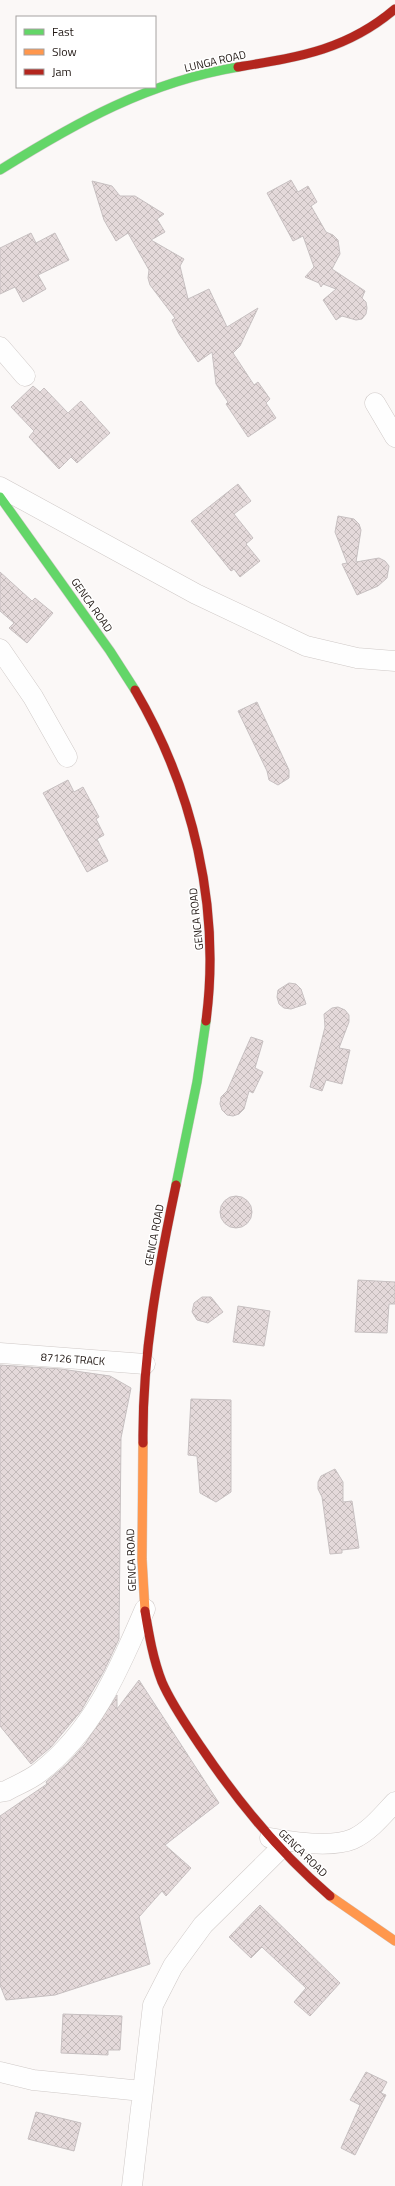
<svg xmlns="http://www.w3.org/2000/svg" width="395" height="2186" viewBox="0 0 395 2186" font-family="'Titillium Web',sans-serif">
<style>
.building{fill:url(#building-cross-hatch);stroke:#c7c0c1}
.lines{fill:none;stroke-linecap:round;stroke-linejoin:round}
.street-casing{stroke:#cfc9c7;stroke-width:21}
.fast-casing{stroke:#cfc9c7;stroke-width:10}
.slow-casing{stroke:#cfc9c7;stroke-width:10}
.jam-casing{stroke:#cfc9c7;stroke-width:10}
.street{stroke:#fefefe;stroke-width:20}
.fast{stroke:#63d668;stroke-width:9}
.slow{stroke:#ff974d;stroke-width:9}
.jam{stroke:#b3261e;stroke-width:9}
.labels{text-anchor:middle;stroke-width:3;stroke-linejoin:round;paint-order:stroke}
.street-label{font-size:11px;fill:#201713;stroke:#fff}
</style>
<defs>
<pattern id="building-cross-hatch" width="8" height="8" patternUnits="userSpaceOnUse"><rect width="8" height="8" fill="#e4d9da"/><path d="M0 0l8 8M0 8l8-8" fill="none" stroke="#c3baba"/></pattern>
</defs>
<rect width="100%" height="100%" fill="#fbf8f7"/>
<!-- building -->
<path class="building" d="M291,180L298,192L308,186L317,202L311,206L326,232L333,235L338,240L340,254L332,269L365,291L362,298L366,302L367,308L366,314L362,319L356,320L342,316L336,320L323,300L336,289L323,284L321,287L319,283L305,277L314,267L303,236L293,241L267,193Z
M92,181L112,186L120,196H135L164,214L157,219L165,232L151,240L184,259L180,266L188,299L209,289L227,327L258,308L240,346L233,353L254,385L258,382L270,399L266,403L276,418L248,437L226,404L228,402L216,384L212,352L198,362L179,334L172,320L175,318L150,285L148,278L149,270L128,233L116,241L104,220Z
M31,233L36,243L55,233L69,260L38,275L46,289L23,302L15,287L0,294V248Z
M33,386L40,392L44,388L68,413L81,401L110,433L77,463L71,457L59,469L29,437L34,431L11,407Z
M238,484L251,501L234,514L253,538L246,544L260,561L240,577L234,569L231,571L191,521Z
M338,516L354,519L359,524L361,530L356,562L379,558L385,561L389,566L387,578L378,586L357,595L342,564L347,563L335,532Z
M0,572L32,601L35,598L53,613L27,643L9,628L14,623L0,611Z
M257,702L289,770V778L278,785L269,780L267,771L238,711Z
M68,780L74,792L83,787L99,817L96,819L104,835L97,839L108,861L87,872L43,793Z
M289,983L296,984L301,989L306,1004L291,1009L284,1008L279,1004L277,997L278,990Z
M338,1007L345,1010L349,1015V1022L339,1048L350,1050L342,1084L326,1080L322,1091L310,1087L325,1027L324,1014L332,1008Z
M251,1037L263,1041L255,1068L263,1072L253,1093L249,1091L244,1109L239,1114L233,1116L227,1115L222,1110L220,1104L221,1097L227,1091Z
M220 1212a16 16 0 1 1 32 0a16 16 0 1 1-32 0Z
M358,1280L395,1282V1304H389L387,1333L355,1332Z
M202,1297H211L223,1312L208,1323L197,1320L192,1312L194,1303Z
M238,1306L270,1311L264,1346L233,1342Z
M0,1365L61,1369L110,1376L131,1388L121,1438L119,1639L104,1671L81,1711L51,1747L31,1764L0,1726Z
M191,1399L231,1400V1492L216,1502L200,1493L197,1456L188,1455Z
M335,1469L343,1482V1502L352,1501L359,1548L342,1550V1553L330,1554L322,1497L318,1489V1482L321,1476Z
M139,1680L219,1803L165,1845L191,1868L166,1896L162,1891L139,1917L150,1964L55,1995L6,2000L0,1985V1816L47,1784L46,1782L67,1764L85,1744L117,1695V1709Z
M260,1905L340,1983L310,2016L294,2002L306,1988L262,1947L251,1958L229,1937Z
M63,2014L122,2016L120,2050H108V2055L61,2053Z
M366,2072L387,2082L381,2093L386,2095L355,2155L341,2148L360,2105L350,2100Z
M36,2112L81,2123L74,2151L28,2139Z"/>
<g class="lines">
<defs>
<path id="street" d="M0,347L25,376
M375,403L395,437
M0,487L196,594L306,646L357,658L395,661
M0,649L33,697L67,757
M0,1353L145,1364
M0,1792L6,1791C17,1785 30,1780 40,1772C94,1730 119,1669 145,1609
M270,1838C292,1842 332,1848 353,1839C370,1831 382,1816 395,1802
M0,2072L33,2080L142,2091
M132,2186L153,2005L173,1966L203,1925L280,1849"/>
<path id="fast" d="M0,170C77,122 148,82 238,67
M0,497L110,651L135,690
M176,1185L197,1082L206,1021"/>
<path id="slow" d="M143,1443L142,1559L145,1611
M330,1896L395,1941"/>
<path id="jam" d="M238,67C299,57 347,50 395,9
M135,690C193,789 221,907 206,1021
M143,1443C142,1355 158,1270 176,1185
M145,1611C149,1635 153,1659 162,1682C172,1705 187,1726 201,1747C238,1802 279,1852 330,1896"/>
</defs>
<!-- street casing -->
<use href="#street" class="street-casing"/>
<!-- fast casing -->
<use href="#fast" class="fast-casing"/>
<!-- slow casing -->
<use href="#slow" class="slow-casing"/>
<!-- jam casing -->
<use href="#jam" class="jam-casing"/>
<!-- street -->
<use href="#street" class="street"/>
<!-- fast -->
<use href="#fast" class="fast"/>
<!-- slow -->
<use href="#slow" class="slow"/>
<!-- jam -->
<use href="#jam" class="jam"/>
</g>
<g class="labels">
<!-- street labels -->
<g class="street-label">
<text transform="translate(215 61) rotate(-13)" y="4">LUNGA ROAD</text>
<text transform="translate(92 605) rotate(55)" y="4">GENCA ROAD</text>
<text transform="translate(196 919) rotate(-96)" y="4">GENCA ROAD</text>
<text transform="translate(154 1235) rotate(-79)" y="4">GENCA ROAD</text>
<text transform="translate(73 1359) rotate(4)" y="4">87126 TRACK</text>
<text transform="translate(131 1560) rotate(-92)" y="4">GENCA ROAD</text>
<text transform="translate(303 1853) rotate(44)" y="4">GENCA ROAD</text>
</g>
</g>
<!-- legend -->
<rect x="16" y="16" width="140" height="72" fill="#ffffff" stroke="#a6a2a1"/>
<rect x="24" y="29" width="20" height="6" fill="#63d668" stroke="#a6a2a1"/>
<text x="52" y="36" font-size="12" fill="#201713">Fast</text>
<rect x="24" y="49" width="20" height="6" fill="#ff974d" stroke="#a6a2a1"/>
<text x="52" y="56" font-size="12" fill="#201713">Slow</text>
<rect x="24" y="69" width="20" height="6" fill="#b3261e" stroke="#a6a2a1"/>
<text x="52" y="76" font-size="12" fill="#201713">Jam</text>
</svg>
